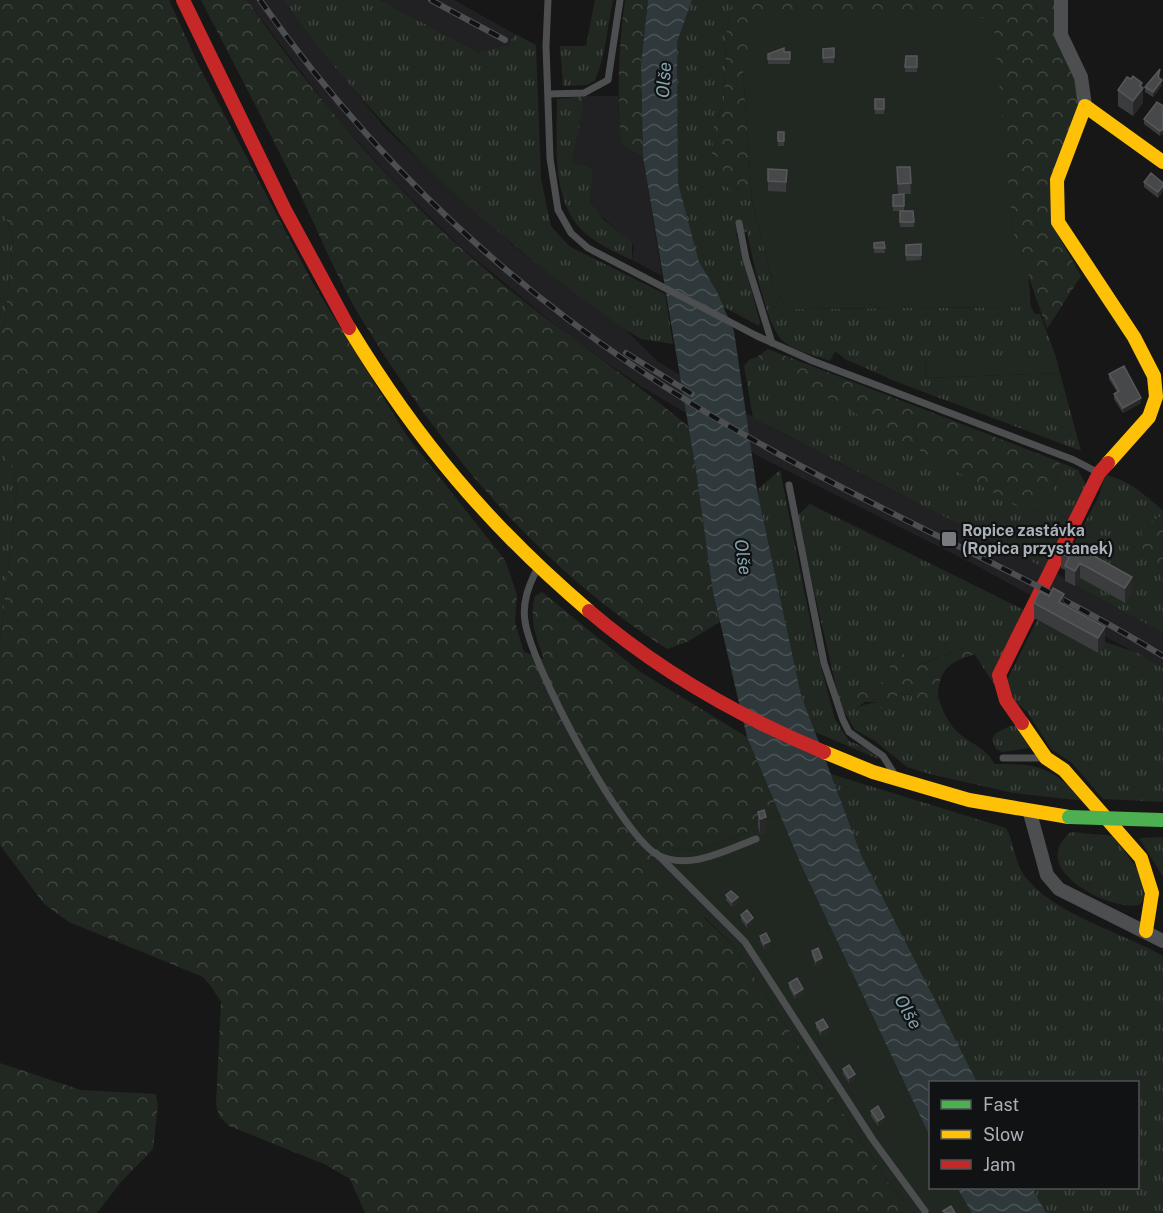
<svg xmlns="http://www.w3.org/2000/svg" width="1163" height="1213" viewBox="0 0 1163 1213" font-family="'Public Sans',sans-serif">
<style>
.built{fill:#212123}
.grass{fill:url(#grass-tufts)}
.forest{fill:url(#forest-crowns)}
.green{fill:#212721}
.water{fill:url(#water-waves)}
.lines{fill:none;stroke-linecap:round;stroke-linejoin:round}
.lane{stroke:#4c4e50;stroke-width:7}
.street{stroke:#4c4e50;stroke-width:14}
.slow{stroke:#ffc107;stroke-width:14}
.jam{stroke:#c62828;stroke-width:14}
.rail-casing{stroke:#4d4e50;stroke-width:6}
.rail{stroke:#111213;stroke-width:4;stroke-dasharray:11;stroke-linecap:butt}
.fast-bridge{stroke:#4caf50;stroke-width:14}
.wall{fill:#3b3c3d}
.shaded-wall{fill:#282828}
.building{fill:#47484a;stroke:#57585b;stroke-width:1.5}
.poi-dot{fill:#777a7f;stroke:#111213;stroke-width:2}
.labels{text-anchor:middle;stroke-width:4.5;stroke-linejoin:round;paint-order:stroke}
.poi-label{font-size:16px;font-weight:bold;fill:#aab0b7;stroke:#111213;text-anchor:start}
.water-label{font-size:18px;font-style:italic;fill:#84a3af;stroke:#111213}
</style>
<defs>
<pattern id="grass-tufts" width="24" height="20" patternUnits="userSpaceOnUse" patternTransform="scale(1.5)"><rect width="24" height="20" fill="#212721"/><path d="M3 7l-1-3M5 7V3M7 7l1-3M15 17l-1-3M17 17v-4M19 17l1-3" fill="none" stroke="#3f443f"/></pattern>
<pattern id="forest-crowns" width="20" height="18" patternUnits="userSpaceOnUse" patternTransform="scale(1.5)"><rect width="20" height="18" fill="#212721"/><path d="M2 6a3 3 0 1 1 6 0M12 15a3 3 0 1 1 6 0" fill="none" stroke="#3f443f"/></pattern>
<pattern id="water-waves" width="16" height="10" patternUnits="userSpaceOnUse" patternTransform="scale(1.5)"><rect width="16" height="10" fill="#2f393c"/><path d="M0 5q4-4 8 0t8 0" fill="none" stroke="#4a5356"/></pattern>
</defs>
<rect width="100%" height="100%" fill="#171717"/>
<!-- built -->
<path class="built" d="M247,0H284L357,94L387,130L516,248L626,330L658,362L777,431L1063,577L1153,627L1163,633V668L981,568L762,458L642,387L570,337L462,248L396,184L333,114Z
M380,0H454L515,34L508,45L478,52Z
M582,96H618L621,145L643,157L662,276L632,260L634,246L596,211L590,202L593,168L572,162L584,105Z"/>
<!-- grass -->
<path class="grass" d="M284,0H380L478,52L508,45L515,34L536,45L541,179L551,226L569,246L665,294L673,344L641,339L626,330C495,239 376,131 284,0Z
M595,0H613C607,28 606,54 595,81L586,85L563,86L560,46H586Z
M692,0H733L726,35L724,104L714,125L723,160L741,200H752L775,291L788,309L1031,307L1035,314H1040L1056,357H926L925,378L1060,373L1081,451L897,382L845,359L835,351L830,361C815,355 791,351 780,338C767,324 751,253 747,232L736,233L760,322L759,326L722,306L699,262L678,183L677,42Z
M582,96L584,105L572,162L593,168L590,202L604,220L632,242V260C616,253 597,244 584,232C550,201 557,140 557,99Z
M0,193L13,244L5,320L0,331Z
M757,357L1051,500L1060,462L1078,470L1086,485L1046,569L753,418L744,366L750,359Z
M0,451L11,464L17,488L0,644Z
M780,470L815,644L835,719L849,741L864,747L881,760L815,732L801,695L757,490Z
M1105,475C1130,480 1144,495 1163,510V515L1141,528L1163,580V633L1076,585L1080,578L1125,603L1067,557L1098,498Z
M810,504L1024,610L994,684L969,646L922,664L893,656L886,681L874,687L856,709C869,700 886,704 899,694L911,695L928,705L938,697C943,711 949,726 961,735C973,745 988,749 994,764C1044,764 1049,767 1085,801L1013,793L930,774L907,767L875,741L855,730L840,704L800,530L799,514Z
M1037,620L1098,653L1105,642L1138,653L1163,668V802L1103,799L1072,763L1051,749L1028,713L1013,699L1007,680Z
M1010,726H1016L1031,748L1002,752L996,749L992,739L996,733Z
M831,774L1006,828C1015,843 1014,861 1024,875C1052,914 1122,932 1163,956V1213H1046L1032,1188H1138V1082H977L862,857Z
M1071,832L1113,836L1142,875L1144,899L1139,905C1110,911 1025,869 1071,832Z
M1163,837V877L1139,838Z"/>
<!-- forest -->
<path class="forest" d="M0,0H169L200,68L311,280L407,436L505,560L517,595L515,622L524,652L544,659C536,638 529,618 535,596L542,592L639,671L747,737L780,816L753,823L749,831L697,851L671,849L705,919L734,946L892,1188L914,1213H365L350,1179L324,1164L229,1126L219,1116L216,1104L221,1002L212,988L203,977L69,922L44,904L0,845V644L17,488L11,464L0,451V331L5,320L13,244L0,193Z
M201,0H247C319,103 401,199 498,280C560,332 627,375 689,427L720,622L687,642L667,649C539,568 440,448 362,320C338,281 320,235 300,194C268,129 234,64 201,0Z
M625,0H648L641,64L643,157L621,145C617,96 618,49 625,0Z
M733,0H1058L1077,80V119L1051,222L1081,276L1047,329L1013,232L1003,140L743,71L752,200H741L723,183V160L712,154L714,125L724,104L726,35Z
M768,349L1060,462L1051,500L1023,510L757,357Z
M1163,515V580L1143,550L1141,527Z
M969,646L976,654C949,662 939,669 938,697L928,705L914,700L911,695L899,694L893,699L891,707L883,710L876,702H865L856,709L851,696L858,691L886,681L893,656L902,653L923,664Z
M0,1063L81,1090L156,1094L158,1105L153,1149L121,1182L97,1213H0Z"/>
<!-- green -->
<path class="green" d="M755,13L993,18L1013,232L1028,269L1031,307L788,309L775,291L752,200L743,71Z
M990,356L1056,357L1060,373L925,378L926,357Z
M780,816L801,865L930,1137V1188H957L972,1213H914L892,1188L734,946L661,875L671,849L697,851L749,831L753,823Z"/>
<!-- water -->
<path class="water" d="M648,0H692L677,42L678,183L699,262L717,292L734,331L757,490L801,695L862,857L977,1082H930V1137L801,865L747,737L713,592L696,471L643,157L641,64Z
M957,1188H1032L1046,1213H972Z"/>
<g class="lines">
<!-- lane -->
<path class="lane" d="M548,0L546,46L550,158L558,210L571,233L588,248L757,336L813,361L1074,460L1097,472
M549,94L584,93L608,80L620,0
M739,223L746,259L772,343
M789,485L824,663L843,720L849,732L883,756L895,775
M537,569C529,585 522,602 525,621C531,665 619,831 656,854C688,872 726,850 756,839
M1003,758H1043
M656,853L745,942L873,1140L925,1211"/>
<!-- street -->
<path class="street" d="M1061,0V35L1081,77L1085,106
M1030,813L1047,875L1059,889L1163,941"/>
<!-- slow -->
<path class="slow" d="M349,328C417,440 489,526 589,611
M1108,463L1149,417L1156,397L1154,376L1134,337L1058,222L1057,180L1085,106L1163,162
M1022,723L1046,758L1064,770L1141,858L1152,893L1146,931
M824,752L873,772L969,800L1069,817"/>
<!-- jam -->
<path class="jam" d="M183,0L285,210L349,328
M589,611C658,670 740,717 824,752
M1022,723L1006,700L999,675L1099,473L1108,463"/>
<defs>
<path id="rail" d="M260,0C395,192 561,334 766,447C896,520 1035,578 1163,656
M431,0L505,40
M626,353L692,394"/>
</defs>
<!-- rail casing -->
<use href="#rail" class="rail-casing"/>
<!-- rail -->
<use href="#rail" class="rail"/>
<!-- fast-bridge -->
<path class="fast-bridge" d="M1069,817L1161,820"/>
</g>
<!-- wall -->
<path class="wall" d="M834,48V63H823V49Z
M784,52H790V64H768V54Z
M906,56H917V72H905Z
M1160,74L1159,78L1162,85L1153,97L1145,92V87Z
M1131,79L1142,83L1143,103L1133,116L1118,106V90Z
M875,99H884V114H875Z
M1163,106L1160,136L1144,124V119Z
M778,132H784V146H778Z
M897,167H910L911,194H898Z
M768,169L787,170L786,192L768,191Z
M1144,182L1163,183V191L1158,198L1144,187Z
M904,194V211H893V195Z
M900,211H913L914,227H900Z
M884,242L885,253H874V243Z
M921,244V260L906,261V245Z
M1109,374L1141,403L1123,413L1114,399V394L1117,392L1109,379Z
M1067,541L1132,592L1125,603L1080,578L1075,586L1065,581V570L1061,568V553Z
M1034,603L1064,604L1105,642L1098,653L1034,618Z
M758,812L766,832L760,834L758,827Z
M726,895L738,903L732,907L726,900Z
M741,915L753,923L747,928L741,920Z
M760,936L770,946L764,949L760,941Z
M812,951L822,963L816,966L812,956Z
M789,983L803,994L795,999L789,988Z
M816,1023L828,1033L821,1036L816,1028Z
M843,1069L855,1079L849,1083L843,1074Z
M871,1111L884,1122L878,1126L871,1116Z"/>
<!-- shaded-wall -->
<path class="shaded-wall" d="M1162,80V85L1153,97V92Z
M1142,83L1143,103L1133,116V101Z
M1163,129V134L1160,136V131Z
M1163,186V191L1158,198V192Z
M1141,398V403L1123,413V408Z
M1080,563V578L1075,586V571Z
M1132,577V592L1125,603V588Z
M1064,594V609L1059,602Z
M1105,627V642L1098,653V638Z
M766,817V832L760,834V819Z
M738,897V903L732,907V902Z
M753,918V923L747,928V923Z
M770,941V946L764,949V944Z
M822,958V963L816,966V961Z
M803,989V994L795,999V994Z
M828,1027V1033L821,1036V1031Z
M855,1074V1079L849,1083V1078Z
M884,1117V1122L878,1126V1121Z"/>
<!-- building -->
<path class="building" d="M784,48V52H790V59H768V54Z
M834,48V57L823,58V49Z
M906,56H917V67H905Z
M1160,69L1158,77L1162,80L1153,92L1145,87Z
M1133,76L1142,83L1140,86L1143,88L1133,101L1118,90L1127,77L1131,79Z
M875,99H884V109H875Z
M1157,102L1163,106V129L1160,131L1144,119Z
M778,132H784V141H778Z
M897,167H910L911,183L898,184Z
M768,169L787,170L786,182L768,181Z
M1151,173L1163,183V186L1158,192L1144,182Z
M904,194V206H893V195Z
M900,211H913L914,222H900Z
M884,242L885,248H874V243Z
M921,244V255H906V245Z
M1124,366L1141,398L1123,408L1114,394L1119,391L1109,374Z
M1067,541L1132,577L1125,588L1080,563L1075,571L1065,566L1069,557L1061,553Z
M1053,588L1064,594L1059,602L1105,627L1098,638L1034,603L1040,591L1049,596Z
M764,810L766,817L760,819L758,812Z
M731,891L738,897L732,902L726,895Z
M747,910L753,918L747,923L741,915Z
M766,933L770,941L764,944L760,936Z
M818,948L822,958L816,961L812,951Z
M797,978L803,989L795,994L789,983Z
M823,1019L828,1027L821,1031L816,1023Z
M849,1065L855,1074L849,1078L843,1069Z
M878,1106L884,1117L878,1121L871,1111Z
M951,1206L955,1213H945L943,1211Z"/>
<!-- markers -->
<rect class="poi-dot" x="941" y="531" width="16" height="16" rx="3"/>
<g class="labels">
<!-- poi labels -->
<g class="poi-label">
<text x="962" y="536">Ropice zastávka<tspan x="962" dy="18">(Ropica przystanek)</tspan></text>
</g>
<!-- water labels -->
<g class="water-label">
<text transform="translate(664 80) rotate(-86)" y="6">Olše</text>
<text transform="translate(743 557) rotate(82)" y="6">Olše</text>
<text transform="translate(908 1012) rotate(60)" y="6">Olše</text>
</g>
</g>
<!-- legend -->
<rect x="929" y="1081" width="210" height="108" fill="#111213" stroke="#4e5155" stroke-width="1.5"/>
<rect x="941" y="1100" width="30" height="9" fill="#4caf50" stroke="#4e5155" stroke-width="1.5"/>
<text x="983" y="1111" font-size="18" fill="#aab0b7">Fast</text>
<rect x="941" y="1130" width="30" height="9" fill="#ffc107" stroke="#4e5155" stroke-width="1.5"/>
<text x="983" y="1141" font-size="18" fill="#aab0b7">Slow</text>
<rect x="941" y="1160" width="30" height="9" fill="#c62828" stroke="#4e5155" stroke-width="1.5"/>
<text x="983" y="1171" font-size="18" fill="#aab0b7">Jam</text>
</svg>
